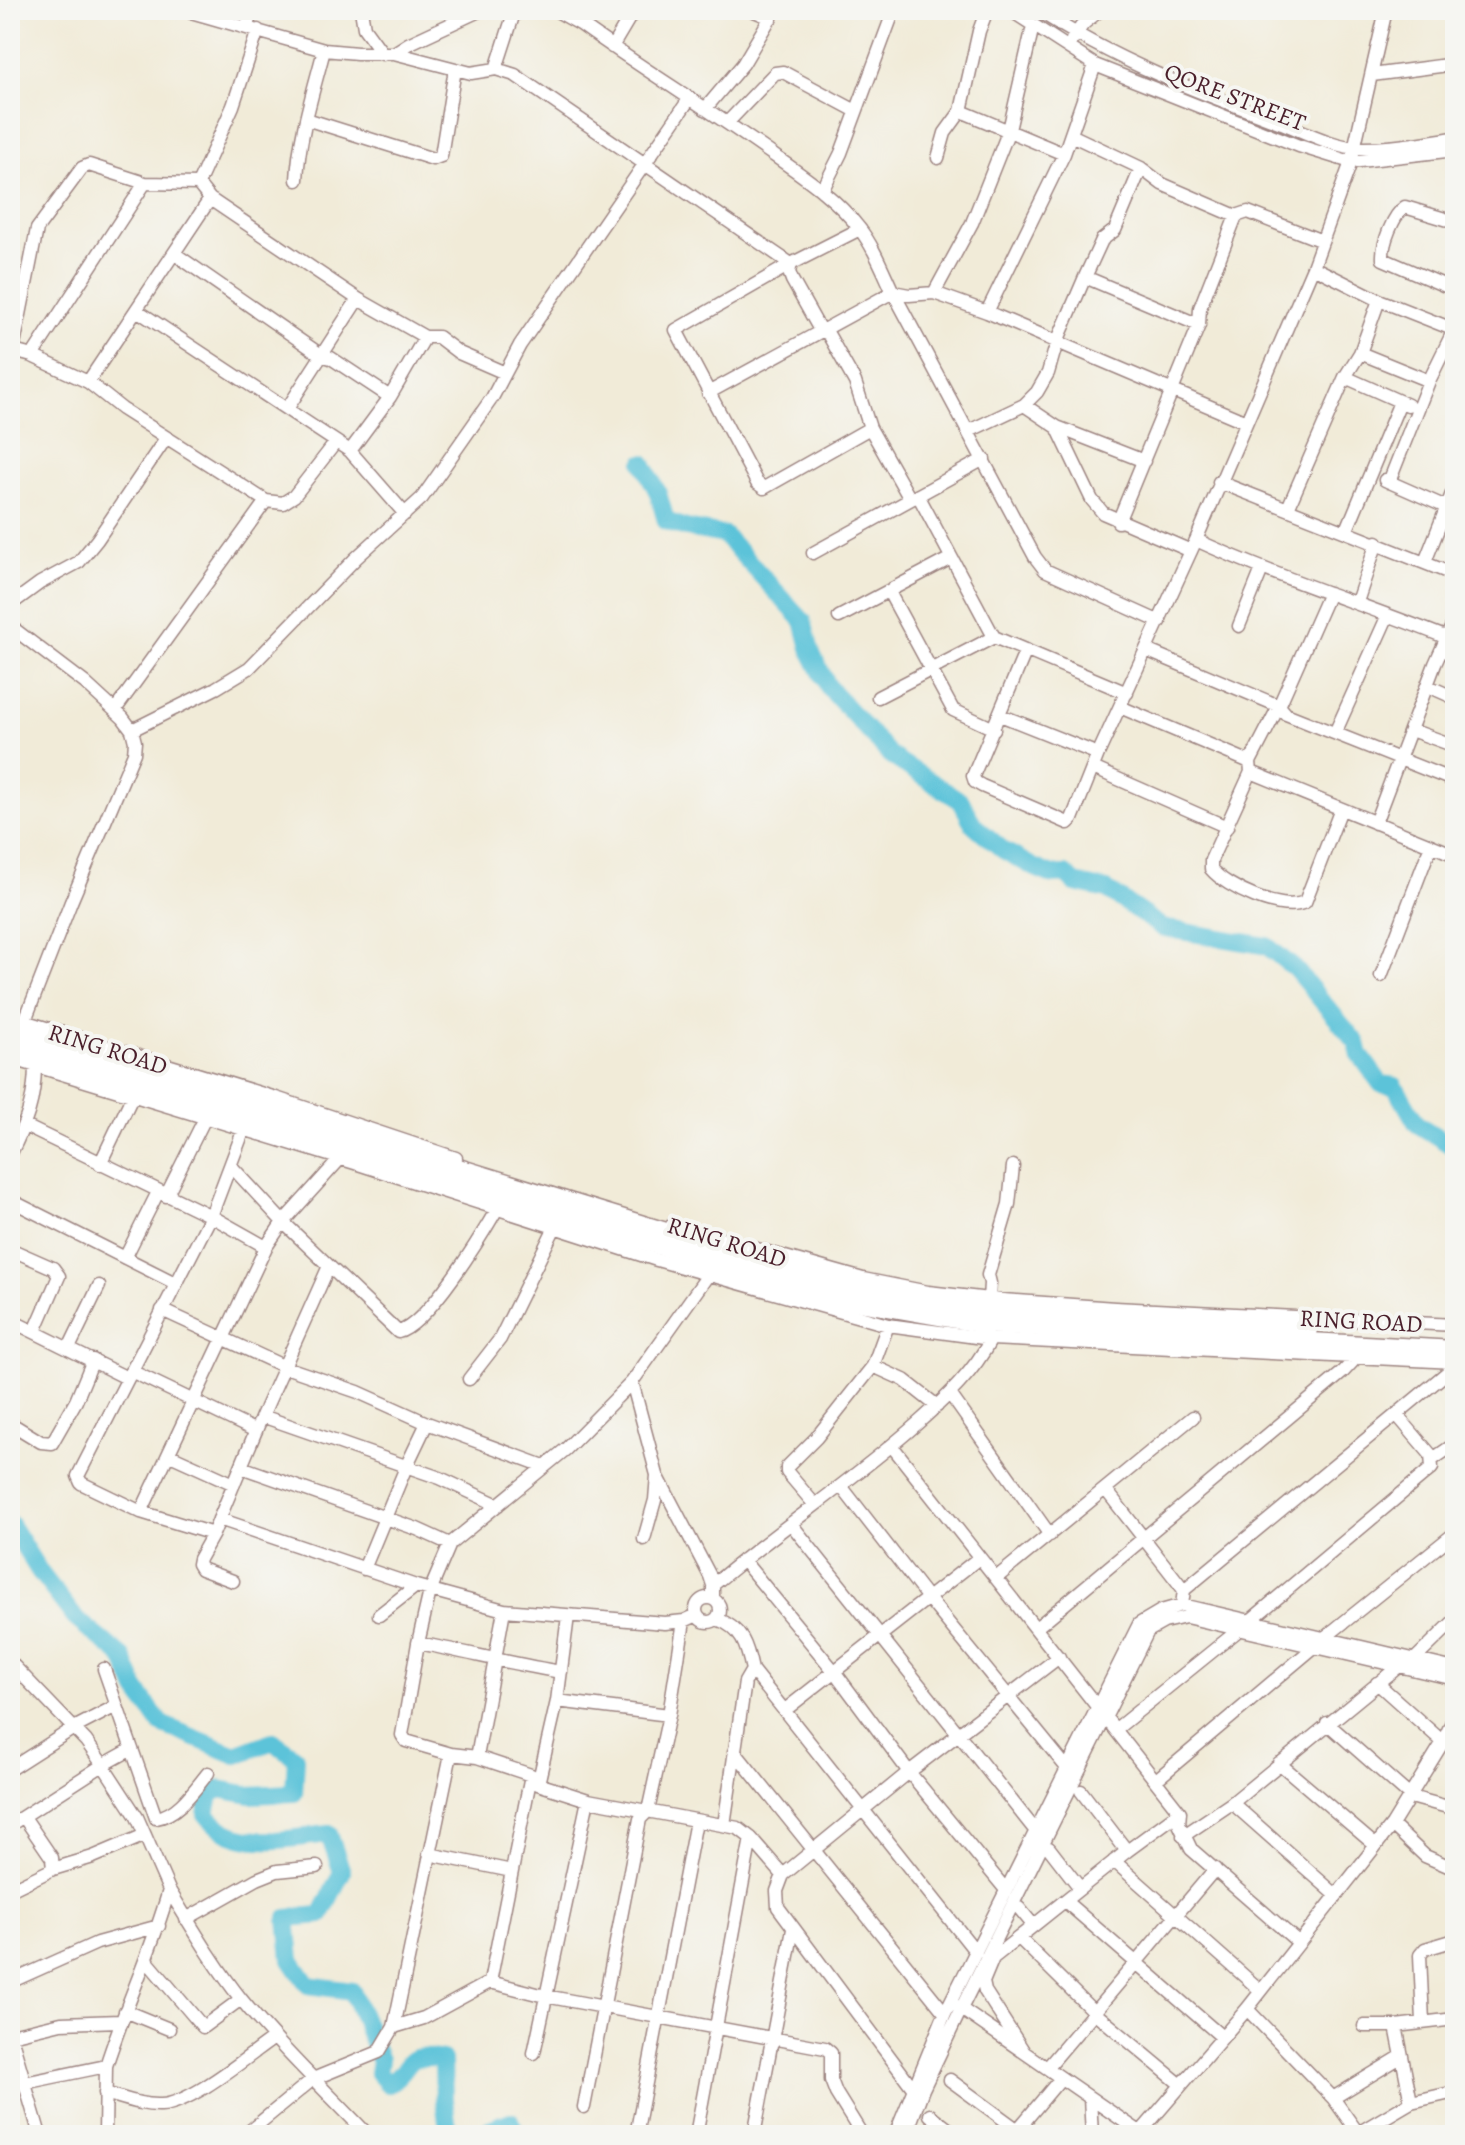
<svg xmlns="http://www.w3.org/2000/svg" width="1465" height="2145" viewBox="0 0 1465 2145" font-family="Alegreya,serif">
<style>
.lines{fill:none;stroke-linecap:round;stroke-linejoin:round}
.river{stroke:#5cc3d9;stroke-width:18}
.minor-casing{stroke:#9e8582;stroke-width:15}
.highway-casing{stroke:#9e8582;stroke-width:21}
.minor{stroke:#fff;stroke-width:12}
.highway{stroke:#fff;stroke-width:18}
.labels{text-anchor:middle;stroke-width:8;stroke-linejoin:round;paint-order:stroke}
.street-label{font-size:24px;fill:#4a1f2b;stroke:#f6f6f2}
</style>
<rect width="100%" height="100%" fill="#f6f6f2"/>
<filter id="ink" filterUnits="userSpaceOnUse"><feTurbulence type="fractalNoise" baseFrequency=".0125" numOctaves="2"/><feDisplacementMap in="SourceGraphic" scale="16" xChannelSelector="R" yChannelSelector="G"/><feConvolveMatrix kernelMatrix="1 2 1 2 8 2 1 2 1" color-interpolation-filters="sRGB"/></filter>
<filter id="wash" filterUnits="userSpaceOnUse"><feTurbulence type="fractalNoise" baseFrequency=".006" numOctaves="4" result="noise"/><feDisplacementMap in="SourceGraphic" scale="32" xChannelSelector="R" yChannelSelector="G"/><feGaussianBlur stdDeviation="1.8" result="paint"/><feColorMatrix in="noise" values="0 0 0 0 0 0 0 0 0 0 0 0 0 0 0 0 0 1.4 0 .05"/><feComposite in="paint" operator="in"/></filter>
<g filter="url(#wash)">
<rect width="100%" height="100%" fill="#f1ebd8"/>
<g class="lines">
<!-- river -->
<path class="river" d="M643,463L658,493L666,521L686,528L724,535L803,621L811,652L829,688L891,756L961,801L973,824L1003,850L1033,867L1052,875L1065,874L1075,883L1107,890L1163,928L1267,946L1295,969L1357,1043L1360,1055L1381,1084L1395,1086L1417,1124L1455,1148
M10,1524L39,1571L75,1618L123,1657L137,1690L161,1724L236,1755L273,1741L296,1758L294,1793L250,1795L219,1789L210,1795L206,1814C235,1853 286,1838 329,1834L342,1872L321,1915L287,1918L291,1960L308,1985L352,1991L380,2060L378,2073L388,2084C418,2064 398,2052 443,2060L444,2100L449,2135
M485,2135L490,2129L511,2121L518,2135"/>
</g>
</g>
<g filter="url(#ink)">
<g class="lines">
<defs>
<path id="minor" d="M184,10L324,50L357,53H394L471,73L496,69L515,75L791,264L789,272L792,280L820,330L828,334L855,382L870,428L910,499
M361,10L364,28L383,54
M555,10L580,24C644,70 712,111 776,157C806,178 837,199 859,228C874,247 883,271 893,292L1035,557L1045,570L1160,622
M752,10L771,18
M1010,10L1095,65L1299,146L1351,162L1455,150
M1038,10C1113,60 1197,92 1282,123C1305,132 1332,146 1357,148C1390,149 1423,142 1455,138
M1060,25L1068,10
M247,26L252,10
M1072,40L1083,24L1100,10
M612,47L634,10
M394,53L408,44L481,10
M496,69L515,10
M1372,75L1455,64
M705,109L743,64L775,10
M961,111L1064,154
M306,119L433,159L441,156L455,69
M727,123L775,73L783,72L856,111
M1071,135L1141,168L1162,184L1236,216L1248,212L1322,241
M938,158L945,133L961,111L979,31L987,10
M297,180C299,135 313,93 324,50
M198,184L233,106L258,30
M822,191L841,153L894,10
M1455,222L1405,207C1393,215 1382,244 1383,259L1390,262L1455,290
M860,229L791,264L676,330L757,483L764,488L870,428
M175,254L321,355L331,358L390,397
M1313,267L1379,300L1455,330
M1085,277L1199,325
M934,293L972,223L1009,130L1033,26
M138,311L350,451L405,514
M987,312L1064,154L1095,65
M10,350L32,356L88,382L210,199
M13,350L37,229L82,168L89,165L145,183L198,184L210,199L358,299L425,337H438L459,353L505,373
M1360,353L1429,381
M32,356L145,183
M1345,377L1408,405
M88,382L122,409L266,501L115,710
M708,393L893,292L909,295L934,293L987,312L1246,422
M1024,405L1057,427L1144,461
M287,409L358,299
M1057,427L1092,500L1103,513L1191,551
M969,431L1024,405L1037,392L1048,373L1057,342L1085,277L1102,240L1115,230L1141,168
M350,451L390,397L425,337
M1385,480L1446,507
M1219,482L1455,575
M1389,482L1429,381L1454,330
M918,495L994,637L1127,693
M266,501L283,503L294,496L336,442
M1288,508L1345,377L1360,353L1379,300
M1118,522L1199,325L1200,308L1236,216
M1346,532L1400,402
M1196,540C1281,579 1369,606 1455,641
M813,553L984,459
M1425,562L1455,486
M889,592L953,710L994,729
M1329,593L1279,706L1250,762L1251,772L1211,860V869C1227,888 1281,913 1305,902L1341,809
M1357,602L1377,542
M10,605L40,583L79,562L97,540L166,438
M839,617L951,558
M10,626L85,683L123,718L132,730L135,742L134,753L71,902L22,1028
M1239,626L1262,569
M1026,650L973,776L975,782L982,786L1068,823L1072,819L1098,754L1196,540L1313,267L1351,162L1386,10
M1146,650L1279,706L1286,714L1455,781
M1428,686L1455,698
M878,697L994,637
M1120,707L1250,762
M1000,715L1098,754
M132,730L216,688L249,668L356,558L422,498L492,398L520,345L690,98
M1411,730L1455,746
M1335,733L1388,615
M1093,768L1227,827
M1251,772L1455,855
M1375,823L1435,664L1455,619
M1381,976L1431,845
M10,1017L276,1098L456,1158
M10,1058L355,1163L657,1260L888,1325L991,1339L1455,1362
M25,1126L211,1216L266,1247
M10,1155C26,1123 35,1101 35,1065
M100,1164L133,1095
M232,1167L283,1222L398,1332C427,1326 482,1235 497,1209
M166,1196L205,1118
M10,1200L175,1283
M672,1225L863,1279L928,1292L989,1299L1115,1308L1455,1325
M10,1249L53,1268L59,1276L35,1331
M125,1258L158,1192
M708,1275L632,1382L657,1475L710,1576L713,1585V1599
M989,1299L990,1283L988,1275L1009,1204L1013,1166
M162,1310L285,1367L358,1392L427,1423L544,1466
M10,1320L127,1378
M69,1348L99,1286
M873,1366L904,1380L937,1406
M131,1371L256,1431
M469,1379L500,1339L555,1227
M632,1382L566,1449L450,1544L430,1591L418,1643L402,1735L406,1741L451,1754L477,1757L531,1775L538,1784L588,1800L738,1828L751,1838L783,1875
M950,1394L1050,1535
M262,1416L440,1478L498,1505
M10,1423L41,1442L52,1443L76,1401L93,1360
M892,1446L1180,1812L1179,1824L1191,1849L1298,1942
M170,1455L234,1484
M1433,1459L1455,1444
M241,1467L417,1529L450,1544
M841,1486L928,1598L1067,1768
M1106,1490L1184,1590
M815,1505L787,1472V1467L816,1438L873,1366L888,1325
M141,1512L266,1247L283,1222L340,1159
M219,1519L416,1586
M792,1525L1035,1830
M213,1534L141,1512L81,1483L78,1476L211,1216L244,1129
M644,1539L655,1500L657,1475
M743,1560L834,1671L909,1772L1006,1890
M364,1569L406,1467L427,1423
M996,1578L1193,1417
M233,1581L201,1569L198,1564L199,1559L213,1534L262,1416L329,1266
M713,1585C780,1528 854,1480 919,1422C947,1397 974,1372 991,1339
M696 1610a12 12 0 1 1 24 0a12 12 0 1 1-24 0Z
M1182,1605L1184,1590L1455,1366
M379,1615L416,1586L504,1610L665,1623L684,1621L697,1615
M717,1619C742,1628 747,1646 752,1670L976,1952
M1251,1620L1432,1468L1431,1455L1397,1415
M1036,1628L1343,1372L1357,1357
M1323,1639L1455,1533
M418,1643C466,1652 513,1664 561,1672
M10,1662L86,1741L103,1765L10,1825
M1412,1662L1455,1620
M104,1669L156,1818C178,1815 194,1790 208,1773
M1377,1683L1443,1742L1455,1745
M557,1701L669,1715
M785,1710L979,1558
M1327,1723L1411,1797L1455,1809
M1116,1729L1240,1629
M132,1749L103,1765L137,1817L169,1890
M734,1751L945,2013
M477,1757L504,1610
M1279,1763L1375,1845
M10,1769L74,1728L116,1706
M1156,1780L1313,1648
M538,1784L557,1701L568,1616
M1081,1791L1127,1851
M1232,1803L1336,1895
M724,1825L745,1682L752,1670
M1392,1825L1425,1856L1455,1869
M1183,1836L1232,1803L1398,1667
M1049,1848L1080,1888
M429,1854L512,1871
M1114,1861L1260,1990
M53,1869L93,1857L145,1835
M10,1890L53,1869L52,1858L24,1817
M1065,1901L1222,2037
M1019,1908L1033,1925
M186,1919L257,1879L277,1871L317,1867
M1019,1938L1095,2013L1180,2084
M147,1961L203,2027L241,1999
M10,1982L97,1943L159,1926
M490,1982L531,1775
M957,2006L1144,2135
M1247,2009L1333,2098L1358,2133
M125,2011L169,2029
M1423,2022L1420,1955L1425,1949L1455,1940
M1364,2026H1396L1455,2019
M1396,2026L1411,2102
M394,2027L424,2018L490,1982L545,1996L825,2048L831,2053V2080L836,2093L862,2135
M10,2033L40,2135
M11,2035L61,2023L120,2021
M1024,2052L985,1991L983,1982L993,1958L1127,1851L1180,1812
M534,2053L588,1800
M106,2066C125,2006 152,1951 169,1890C192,1927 214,1965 241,1999C280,2047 325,2090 368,2135
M1047,2068L1215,1869
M950,2080L1018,2130V2135
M24,2083L106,2066L105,2135
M913,2088L778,1907L777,1891L783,1875L909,1772L1059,1657
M105,2093C123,2098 143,2106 161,2105C191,2104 248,2056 274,2038
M1090,2098L1092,2135
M1333,2098L1402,2056
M584,2107L640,1819L648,1811L669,1715L684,1621
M930,2115L956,2135
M1140,2133L1247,2009L1392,1825L1443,1742L1455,1715
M1014,2134L1061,2078
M245,2135L313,2079L379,2052L394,2027L451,1754
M636,2135L696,1821
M696,2135L751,1838
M754,2135L793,1929
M895,2135L945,2013L1139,1624L1161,1611L1182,1605L1455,1669
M906,2135L923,2089L961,2009L1148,1631L1164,1622L1186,1617L1455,1679
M1355,2135L1411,2102L1455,2092"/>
<path id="highway" d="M10,1030L838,1285L940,1305L1024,1314L1308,1330
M10,1044L819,1295L984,1324L1455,1350"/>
</defs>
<!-- minor casing -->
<use href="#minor" class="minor-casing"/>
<!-- highway casing -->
<use href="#highway" class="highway-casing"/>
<!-- minor -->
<use href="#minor" class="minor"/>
<!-- highway -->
<use href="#highway" class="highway"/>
</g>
</g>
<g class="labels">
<!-- street labels -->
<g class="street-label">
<text transform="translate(1235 97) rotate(21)" y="8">QORE STREET</text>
<text transform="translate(108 1049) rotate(17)" y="8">RING ROAD</text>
<text transform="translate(727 1242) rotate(17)" y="8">RING ROAD</text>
<text transform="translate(1361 1321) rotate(3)" y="8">RING ROAD</text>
</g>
</g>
<!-- margin -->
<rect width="1465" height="2145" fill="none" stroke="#f6f6f2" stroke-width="40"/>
</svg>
